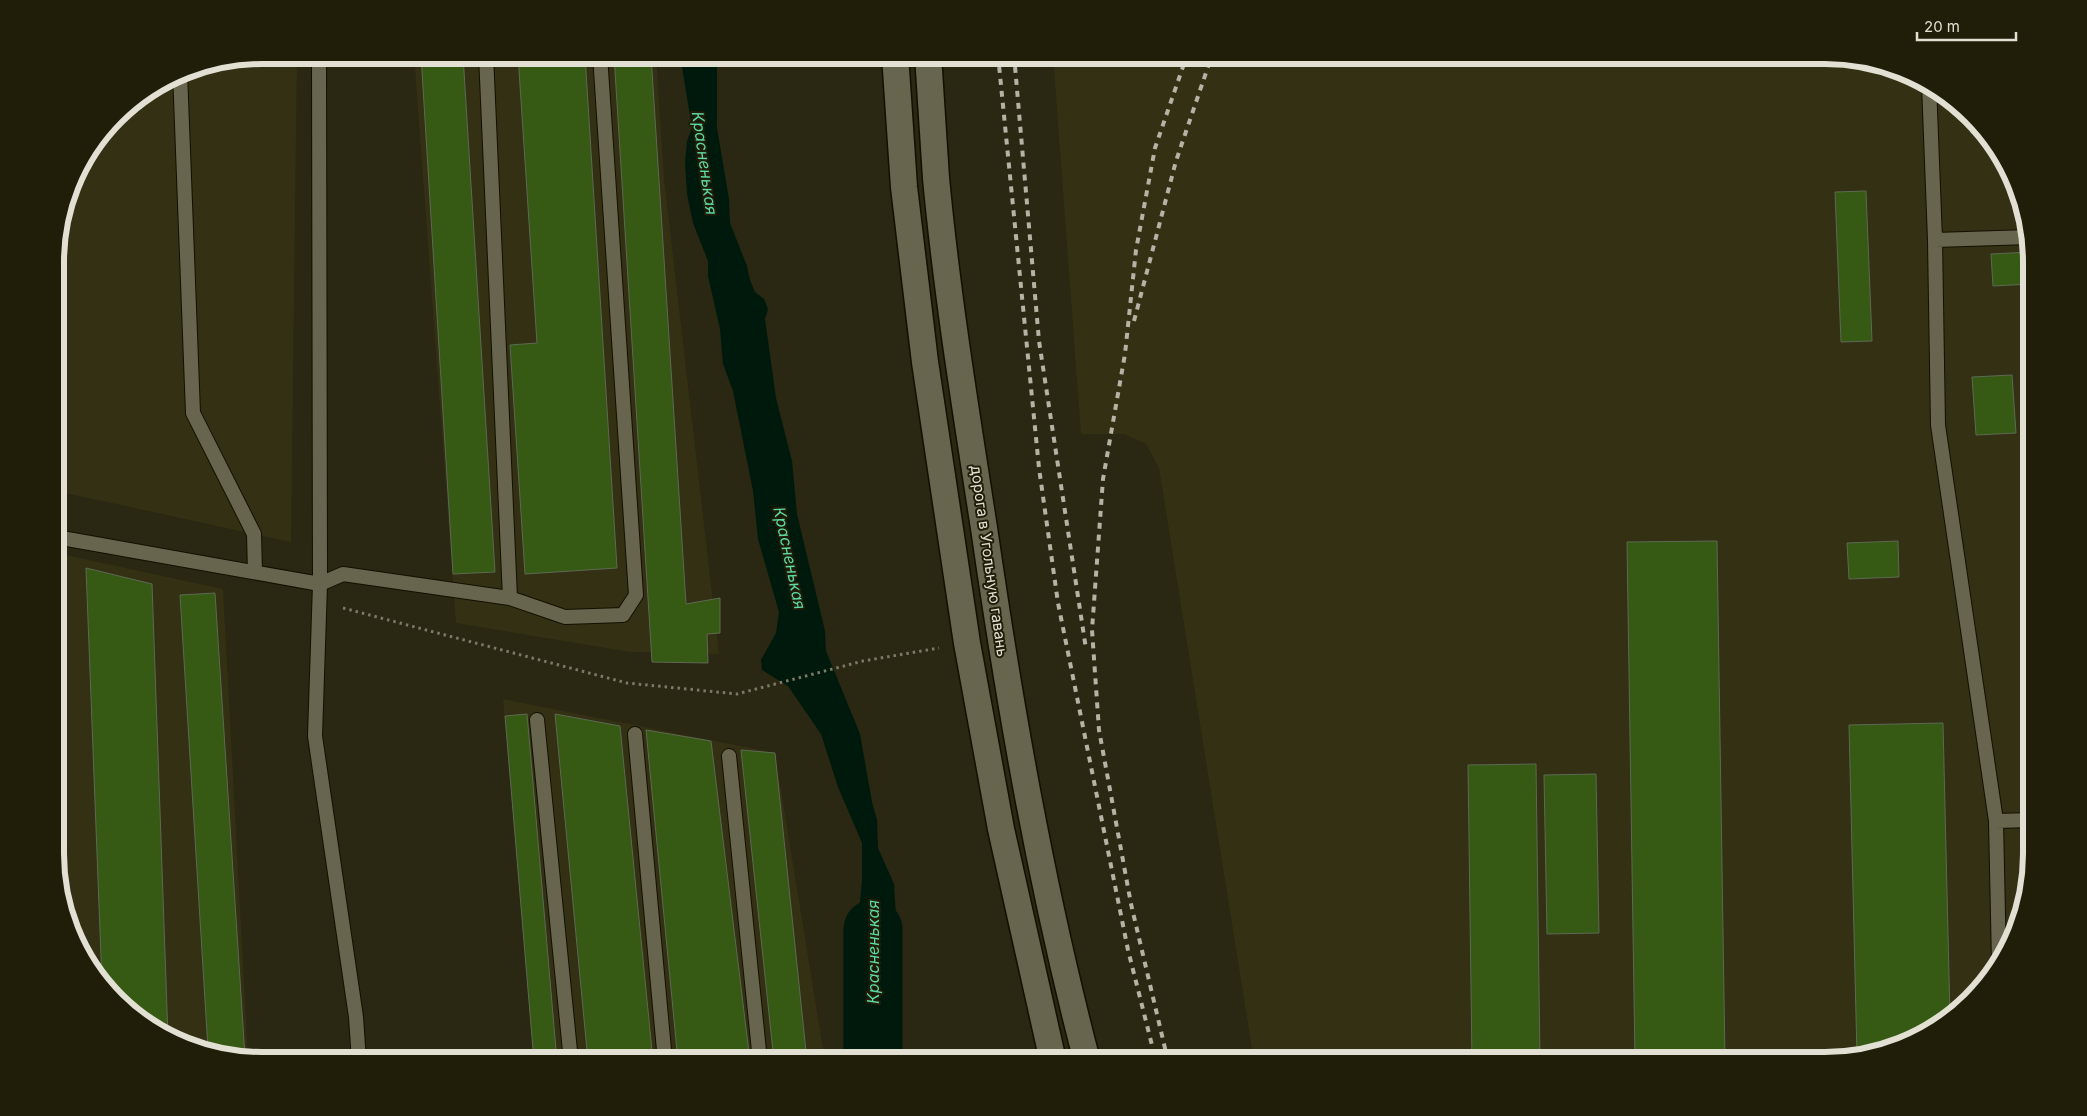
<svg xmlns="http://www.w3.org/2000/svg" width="2087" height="1116" viewBox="0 0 2087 1116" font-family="Inter,sans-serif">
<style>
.built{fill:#343014}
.water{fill:#00190d}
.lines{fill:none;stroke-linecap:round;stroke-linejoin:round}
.river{stroke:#00190d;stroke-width:59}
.building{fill:#365a13;stroke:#5d6955}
.lane-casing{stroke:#121000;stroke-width:16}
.street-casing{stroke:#121000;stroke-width:29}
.path{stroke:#7b7967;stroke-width:3;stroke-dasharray:2.5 4;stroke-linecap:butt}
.lane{stroke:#68654e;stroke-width:14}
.street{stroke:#68654e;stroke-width:26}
.rail{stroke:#b5b3a5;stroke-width:4;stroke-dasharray:6 6;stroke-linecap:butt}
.labels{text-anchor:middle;stroke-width:4;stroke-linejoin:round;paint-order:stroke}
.street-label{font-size:15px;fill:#e1e0d3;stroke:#201d09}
.water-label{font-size:16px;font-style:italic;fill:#5ddba7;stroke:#201d09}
.rim{fill:none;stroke:#e1e0d3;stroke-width:6}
</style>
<rect width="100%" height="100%" fill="#2a2712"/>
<!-- built -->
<path class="built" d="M261,55H297L291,542L56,491L55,248L76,170L125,106L183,71Z
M414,55H656L664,178L719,654L630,652L456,623Z
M1053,55H1826L1917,76L1962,106L1997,147L2030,235L2032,855L2011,946L1981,991L1940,1026L1892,1050L1839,1061H1254L1159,468L1146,444L1124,434H1081Z
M56,553L223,589L248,1058L170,1040L125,1010L90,969L57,882Z
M503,699L775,753L825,1061H534Z"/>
<!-- water -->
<path class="water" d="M680,55H717V128L729,199L730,223L747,266L750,280L755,292L764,299L768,309L765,319L776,398L792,461L797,514L825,631L826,651L860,734L872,802L877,820L878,848L894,884L899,966L885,1007L864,1011L858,987V922L862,881V843L838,787L821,734L788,686L762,670L761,660L776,633L779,612L758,539L753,491L733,391L723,364L720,329L708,276V261L693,223L687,194L685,162L687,141L692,128Z"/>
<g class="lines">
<!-- river -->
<path class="river" d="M873,1061V929"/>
</g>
<!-- building -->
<path class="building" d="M421,55H463L495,572L453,574Z
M518,55H585L617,568L525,574L510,345L537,343Z
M614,55H651L686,604L720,598V633L707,634L708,663L652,662Z
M1790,55H1826L1836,58L1790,59Z
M1971,117L1985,133H1971Z
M1866,191L1872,341L1841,342L1835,192Z
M2030,252V284L1993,286L1991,254Z
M2012,375L2016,433L1976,435L1972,377Z
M1717,541L1725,1061H1635L1627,542Z
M1898,541L1899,577L1849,579L1847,543Z
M86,568L152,584L168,1038L125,1010L102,983Z
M215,593L245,1057L208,1049L180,595Z
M56,599L68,911L57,882Z
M527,714L557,1061H534L505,716Z
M555,714L620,726L653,1061H588Z
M1943,723L1950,1017L1940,1026L1892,1050L1857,1057L1849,725Z
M646,730L711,741L750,1061H678Z
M741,750L775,753L807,1061H774Z
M1536,764L1540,1061H1472L1468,765Z
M1596,774L1599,933L1547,934L1544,775Z"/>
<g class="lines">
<defs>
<path id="lane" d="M319,55L320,584L315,736L356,1017L359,1061
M486,55L510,598
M180,72L193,413L254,534L255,572
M1929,84L1935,240L1938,425L1996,821L1999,963
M1935,240L2030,237
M56,537L320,584L343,574L510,598L565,617L623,615L636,595L600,55
M537,720L571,1061
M635,734L665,1061
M729,756L760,1061
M1996,821L2032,820"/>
<path id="street" d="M895,55L904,187L925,362L967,643L1001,829L1053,1061
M928,55C931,96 933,137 936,178C947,295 966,412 984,528C1010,707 1041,886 1087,1061"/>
</defs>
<!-- lane casing -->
<use href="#lane" class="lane-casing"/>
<!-- street casing -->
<use href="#street" class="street-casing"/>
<!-- path -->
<path class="path" d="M343,608L627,683L737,694L863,661L939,648"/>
<!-- lane -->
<use href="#lane" class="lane"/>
<!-- street -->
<use href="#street" class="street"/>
<!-- rail -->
<path class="rail" d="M998,55L1039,468L1058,603L1128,950L1156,1061
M1014,55L1039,341L1086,649
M1134,321L1176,161L1212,55
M1168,1061L1131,904L1099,730L1092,630L1103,479L1125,354L1136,250L1155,148L1187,55"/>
</g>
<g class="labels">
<!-- street labels -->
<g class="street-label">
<text transform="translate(989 561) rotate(82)" y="5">дорога в Угольную гавань</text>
</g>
<!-- water labels -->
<g class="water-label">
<text transform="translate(705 163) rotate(82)" y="6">Красненькая</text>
<text transform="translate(790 558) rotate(78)" y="6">Красненькая</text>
<text transform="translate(873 952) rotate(-90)" y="6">Красненькая</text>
</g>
</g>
<!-- crop -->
<path d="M0 0H2087V1116H0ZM262 64H1825A198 198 0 0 1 2023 262V854A198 198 0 0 1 1825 1052H262A198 198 0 0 1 64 854V262A198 198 0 0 1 262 64Z" fill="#201d09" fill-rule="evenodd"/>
<path class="rim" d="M262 64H1825A198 198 0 0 1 2023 262V854A198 198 0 0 1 1825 1052H262A198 198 0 0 1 64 854V262A198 198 0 0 1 262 64Z"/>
<!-- scale -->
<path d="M1917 32v8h99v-8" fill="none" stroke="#e1e0d3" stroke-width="2.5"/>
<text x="1924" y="32" font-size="15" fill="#e1e0d3" stroke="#201d09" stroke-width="4" paint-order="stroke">20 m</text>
</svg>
